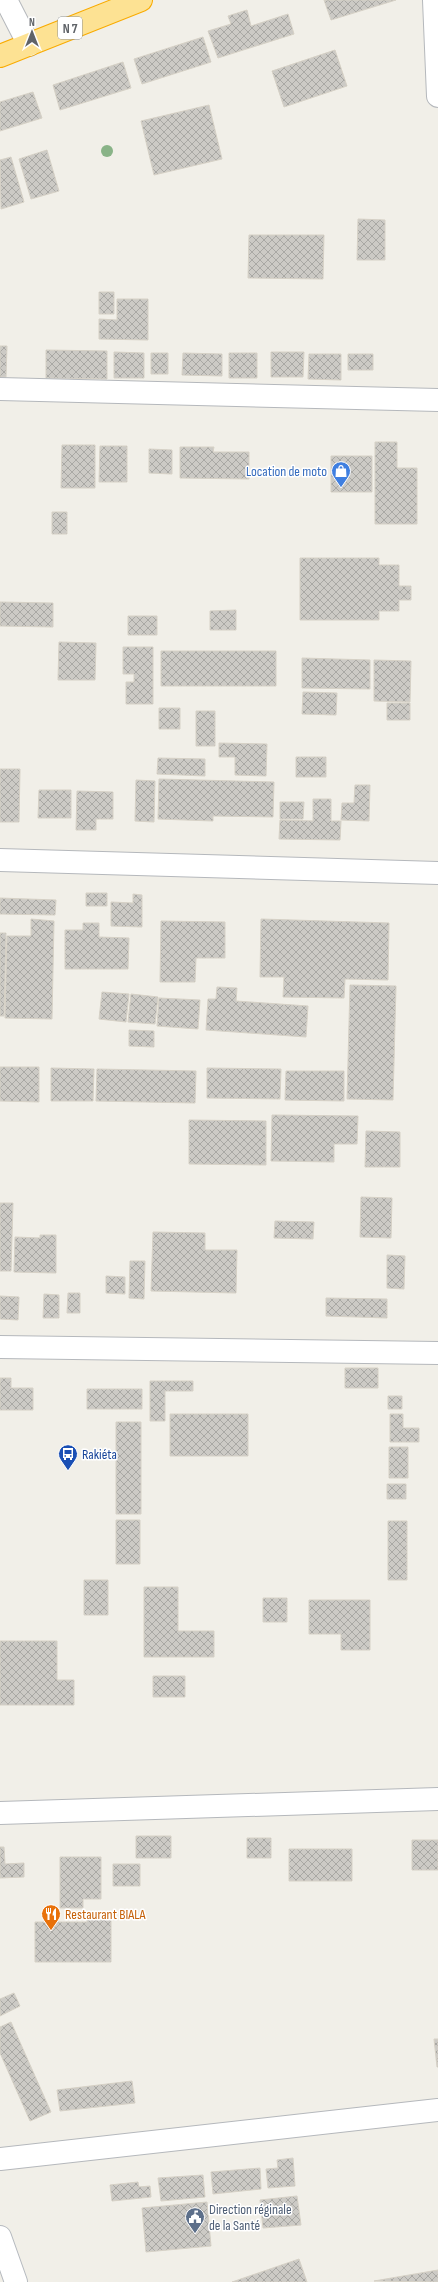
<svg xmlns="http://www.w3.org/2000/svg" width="438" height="2282" viewBox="0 0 438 2282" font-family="'Sofia Sans Condensed',sans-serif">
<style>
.building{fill:url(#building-cross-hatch);stroke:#d6d1c6}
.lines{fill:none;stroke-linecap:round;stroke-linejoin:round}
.street-casing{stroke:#b5b8bc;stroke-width:24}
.secondary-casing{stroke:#b6babf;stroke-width:24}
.highway-casing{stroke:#f9ab00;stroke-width:24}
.street{stroke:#fff;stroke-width:22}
.secondary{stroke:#fff;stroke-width:22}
.highway{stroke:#fde293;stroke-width:22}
.tree{fill:#89b387}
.labels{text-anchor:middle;stroke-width:3;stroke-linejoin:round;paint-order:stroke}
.shield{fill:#fff;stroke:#8f9295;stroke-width:1}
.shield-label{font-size:13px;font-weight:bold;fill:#5f6368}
.shop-label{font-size:14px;fill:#366cbe;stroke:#fff;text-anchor:end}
.transit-label{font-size:14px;fill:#164399;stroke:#fff;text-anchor:start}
.food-label{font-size:14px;fill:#c56008;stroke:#fff;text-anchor:start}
.service-label{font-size:14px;fill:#4e5e75;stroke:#fff;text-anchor:start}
</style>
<defs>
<pattern id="building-cross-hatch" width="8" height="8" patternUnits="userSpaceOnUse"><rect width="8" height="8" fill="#cccac5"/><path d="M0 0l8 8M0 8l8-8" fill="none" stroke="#a9a8a4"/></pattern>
</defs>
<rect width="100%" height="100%" fill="#f1efe8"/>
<!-- building -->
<path class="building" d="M324,0H396L331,20Z
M247,10L251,26L288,14L294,34L218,58L208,31L231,24L228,16Z
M203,37L211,62L142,84L134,59Z
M335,50L347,86L284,107L272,71Z
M123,62L131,88L60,110L53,85Z
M33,92L42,118L0,131V102Z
M209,105L222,159L154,175L141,121Z
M47,150L59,191L31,199L19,159Z
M11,157L24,202L1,209L0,160Z
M358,219L385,220V260H357Z
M249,235H324L323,279L248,278Z
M99,292H114V314H99Z
M117,299H148V340L99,339V319L117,320Z
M0,346H7L6,377H0Z
M46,350L107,351V379L46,378Z
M114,352L144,353V378H114Z
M271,352H304L303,377H271Z
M151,353H168V374H151Z
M183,353L222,354V376L182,375Z
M229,353H257V378H229Z
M309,354H341V380L308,379Z
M348,354H373V370H348Z
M375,442H397V468H417V524H375Z
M62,445H95V488H61Z
M100,446H127V482H99Z
M180,447H214L213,452H249V479L180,478Z
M149,449L172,450V474L149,473Z
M331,456H372V492H331Z
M52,512H67V534H52Z
M300,558H379V565H399V586H411V600H399V611H379V620H300Z
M0,602L53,603V627L0,626Z
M236,610V630H210V611Z
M128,616H157V635H128Z
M59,642L96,643L95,680H58Z
M123,647H153V704H126V682H134V674H123Z
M161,651H276V686H161Z
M302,658L370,660V689L302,688Z
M374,660L411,661L410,702L374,701Z
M303,692L337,693L336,715L302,714Z
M387,703H410V720H387Z
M159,708H180V729H159Z
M196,711H215V746H196Z
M219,743L267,744L266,776L235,775V757H219Z
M296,757H326V777H296Z
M158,758L205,759V776L157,774Z
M0,769H20L19,822H0Z
M159,779L274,782L273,817L213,816V821L158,819Z
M136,780L155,781L154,822L135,821Z
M355,785H370L369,821L341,820L342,803H354Z
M39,790H71V818H38Z
M77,791L113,792V819H96V830H76Z
M313,799H331V821H341L340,840L279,839L280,820L313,821Z
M280,802H304L303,819H280Z
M86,893H107V906H86Z
M133,894L142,895V927L111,926V902L133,903Z
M0,898L56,900L55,915L0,914Z
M31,919L54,921L52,1019L5,1018L7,936H31Z
M261,919L389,923L388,980L345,979L344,998L283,997L284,977H260Z
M161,921L225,922V958H196L195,982H160Z
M83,923H99V937L129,938L128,969H65V930H83Z
M0,933H6L4,1016H0Z
M350,985L396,986L393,1100L347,1099Z
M217,987L237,988L236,1001L308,1006L306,1037L206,1030L208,999H216Z
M102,992L129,994L126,1022L99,1019Z
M131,994L158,997L155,1024L128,1022Z
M159,998L200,1000L198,1029L157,1026Z
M129,1030L154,1031V1047L129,1046Z
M0,1067H39V1102L0,1101Z
M51,1068L94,1069L93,1101H51Z
M207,1068L281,1069L280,1099L207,1098Z
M97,1069L196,1071L195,1103L96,1101Z
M286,1071H344V1101L285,1100Z
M272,1115L358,1116L357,1144H334V1162L271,1161Z
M189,1120L266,1121V1165L189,1164Z
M366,1131L400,1132V1167H365Z
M361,1197L392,1198L391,1238L360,1237Z
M0,1203H13L11,1271H0Z
M275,1221L314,1222L313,1239L274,1238Z
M153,1232L205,1233V1250H237L236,1293L151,1291Z
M40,1235H56V1273L14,1272L15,1237L40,1238Z
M387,1255L405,1256L404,1289L387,1288Z
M130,1261H145L144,1299L129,1298Z
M106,1276L125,1277V1294L106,1293Z
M68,1293H80V1313H67Z
M44,1294L59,1295V1318H43Z
M0,1296L19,1297L18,1320L0,1319Z
M326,1298L387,1299V1318L326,1316Z
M345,1368H378V1388H345Z
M0,1378H11V1388H33V1410H0Z
M150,1381H193V1391H165V1421H150Z
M87,1389H142V1409H87Z
M388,1396H402V1409H388Z
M170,1414H248V1456H170Z
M390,1414H403V1428H419V1442H390Z
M116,1422H141V1514H116Z
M389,1447H408V1478H389Z
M387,1484H406V1499H387Z
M116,1520H140V1564H116Z
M388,1521H407V1580H388Z
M84,1580H108V1615H84Z
M144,1587H178V1631H214V1657H144Z
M263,1598H287V1622H263Z
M309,1600H370V1650H341V1634H309Z
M0,1641H57V1680H74V1705H0Z
M153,1676H185V1697H153Z
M136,1836H171V1858H136Z
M247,1838H271V1858H247Z
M412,1840H438V1870H412Z
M0,1847H4L5,1864L24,1863V1877L0,1878Z
M289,1849H352V1881H289Z
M60,1857H101V1899H83V1908H60Z
M113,1864H140V1886H113Z
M87,1916H111V1962H35V1922H87Z
M14,1993L20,2006L0,2016V1999Z
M11,2022L51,2112L30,2121L0,2053V2027Z
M434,2039H438V2067H437Z
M132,2081L135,2103L60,2111L57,2090Z
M293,2158L295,2186L268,2188L266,2169L278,2168L277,2160Z
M260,2168L261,2189L213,2194L211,2172Z
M203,2175L205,2197L161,2201L158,2178Z
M138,2182L139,2187L150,2186L151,2197L112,2201L110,2185Z
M297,2196L301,2225L263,2228L260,2200Z
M207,2202L211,2246L146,2252L142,2208Z
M299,2259L307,2282H232Z
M438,2270V2282L374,2281Z"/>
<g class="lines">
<defs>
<path id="street" d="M6,0L29,45
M434,0L438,96
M0,389L438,400
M0,860L438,873
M0,1347L438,1353
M0,1813L438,1799
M0,2159L438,2110"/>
<path id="secondary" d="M0,2237L16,2282"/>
<path id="highway" d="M0,56L141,0"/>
</defs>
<!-- street casing -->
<use href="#street" class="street-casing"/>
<!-- secondary casing -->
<use href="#secondary" class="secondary-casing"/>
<!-- highway casing -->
<use href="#highway" class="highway-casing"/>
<!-- street -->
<use href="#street" class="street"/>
<!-- secondary -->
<use href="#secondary" class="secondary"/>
<!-- highway -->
<use href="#highway" class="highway"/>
</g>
<!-- trees -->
<circle class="tree" cx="107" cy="151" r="6"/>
<!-- icons -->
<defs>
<symbol id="shop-pin" viewBox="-11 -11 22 30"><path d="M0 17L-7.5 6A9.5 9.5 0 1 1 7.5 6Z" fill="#3f7fe0" stroke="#fff"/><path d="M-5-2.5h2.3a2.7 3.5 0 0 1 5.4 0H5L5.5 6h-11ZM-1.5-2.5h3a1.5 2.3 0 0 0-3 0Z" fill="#fff"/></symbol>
<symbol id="bus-pin" viewBox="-11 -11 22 30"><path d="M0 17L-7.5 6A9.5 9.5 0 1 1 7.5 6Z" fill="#1a4fb4" stroke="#fff"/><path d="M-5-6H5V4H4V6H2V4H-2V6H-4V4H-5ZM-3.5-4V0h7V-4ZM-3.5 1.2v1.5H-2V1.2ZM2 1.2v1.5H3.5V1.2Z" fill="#fff"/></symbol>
<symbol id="restaurant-pin" viewBox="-11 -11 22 30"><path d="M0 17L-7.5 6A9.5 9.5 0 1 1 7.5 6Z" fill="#e8710a" stroke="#fff"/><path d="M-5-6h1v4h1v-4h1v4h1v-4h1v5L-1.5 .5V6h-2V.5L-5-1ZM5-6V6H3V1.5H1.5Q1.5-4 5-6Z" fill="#fff"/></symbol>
<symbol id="civic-pin" viewBox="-11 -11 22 30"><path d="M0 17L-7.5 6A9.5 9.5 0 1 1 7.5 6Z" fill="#5c6f8a" stroke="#fff"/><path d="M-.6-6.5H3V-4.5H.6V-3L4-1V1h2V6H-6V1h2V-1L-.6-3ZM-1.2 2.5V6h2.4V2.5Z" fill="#fff"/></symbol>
</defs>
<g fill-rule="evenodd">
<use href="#shop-pin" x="330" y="460" width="22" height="30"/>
<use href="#bus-pin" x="57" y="1443" width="22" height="30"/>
<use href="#restaurant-pin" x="40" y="1903" width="22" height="30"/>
<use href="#civic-pin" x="184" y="2206" width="22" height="30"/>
</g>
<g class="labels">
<!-- shield labels -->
<rect class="shield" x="58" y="17" width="24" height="22" rx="3"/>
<g class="shield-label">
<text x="70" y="33">N 7</text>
</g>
<!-- shop labels -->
<g class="shop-label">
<text x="327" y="476">Location de moto</text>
</g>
<!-- transit labels -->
<g class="transit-label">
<text x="82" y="1459">Rakiéta</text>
</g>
<!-- food labels -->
<g class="food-label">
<text x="65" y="1919">Restaurant BIALA</text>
</g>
<!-- service labels -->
<g class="service-label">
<text x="209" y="2214">Direction réginale<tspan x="209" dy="16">de la Santé</tspan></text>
</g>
</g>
<!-- north arrow -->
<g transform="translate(32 32)" stroke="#ffffff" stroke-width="3" paint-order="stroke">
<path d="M0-3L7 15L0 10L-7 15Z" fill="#5f6368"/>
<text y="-6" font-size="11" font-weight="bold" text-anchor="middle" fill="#5f6368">N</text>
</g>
</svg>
